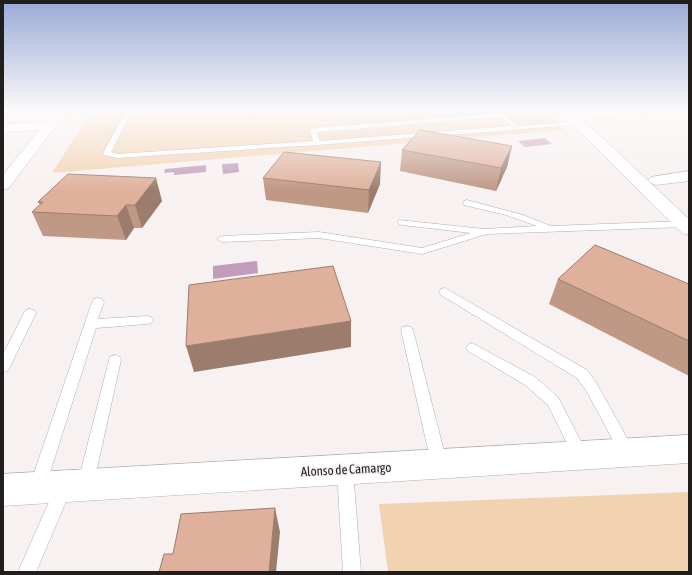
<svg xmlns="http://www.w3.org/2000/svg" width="692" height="575" viewBox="0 0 692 575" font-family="'Asap Condensed',sans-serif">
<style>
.green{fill:#f2d3b1}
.water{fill:#c29cba}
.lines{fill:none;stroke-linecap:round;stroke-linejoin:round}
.service-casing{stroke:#b5aeae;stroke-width:1}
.minor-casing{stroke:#b5aeae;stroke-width:1}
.tertiary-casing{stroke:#b5aeae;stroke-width:1}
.primary-casing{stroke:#b5aeae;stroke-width:1}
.service{fill:#fff;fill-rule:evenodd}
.minor{fill:#fff;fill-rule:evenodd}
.tertiary{fill:#fff;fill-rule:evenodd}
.primary{fill:#fff;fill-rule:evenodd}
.wall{fill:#c09886}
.shaded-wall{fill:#9c7c6d}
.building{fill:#dfb19c;stroke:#9c7c6d}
.labels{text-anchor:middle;stroke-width:3;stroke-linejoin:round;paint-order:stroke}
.near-street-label{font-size:13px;fill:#211e1e;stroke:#f8f1f1}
</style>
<rect width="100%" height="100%" fill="#f8f1f1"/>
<!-- green -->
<path class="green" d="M92,111H549L563,130L52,173Z
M689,492V572H388L379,504Z"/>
<!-- water -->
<path class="water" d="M545,138L552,144L525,147L518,141Z
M238,163L239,172L223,174L222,164Z
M206,165V172L174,175V172L164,173L165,169Z
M257,261L258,273L213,279V266Z"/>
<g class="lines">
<defs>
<path id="service" d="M126,111H132L111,152L117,154L313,141L310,130L313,128L503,113L518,126L577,121L580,123L577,125L317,145L117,158L104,155L103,153ZM501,117L511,126L320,141L317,132Z
M467,200L523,215L551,226L684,221L689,224L684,227L487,234L422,254L319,238L222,242L217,239L222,236L319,232L422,248L471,233L402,225L399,224L397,222L399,220L484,229L537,226L506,215L464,205L463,203L464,201Z
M445,288L587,370L597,384L632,447L635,452L632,457L627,459L622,457L587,392L577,378L441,295L439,292L441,289Z
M98,298L102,299L104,302L98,319L147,316L151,317L153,320L151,323L147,324L96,328L46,485L44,491L38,493L32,491L30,485L92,302L94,299Z
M30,309L34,310L36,313L8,371L3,372V354L24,313L26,310Z
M407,326L411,327L413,330L447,463L445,468L439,470L433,468L431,463L401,330L403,327Z
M472,343L535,377L558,397L588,455L585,460L580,462L575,460L548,405L525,385L468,351L466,348L468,345Z
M115,355L120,357L121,360L94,482L92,487L86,490L80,487L78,482L109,360L110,357Z
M345,464L351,466L353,471L361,572H343L337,471L339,466Z
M63,482L69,484L71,490L36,572H18L57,484Z"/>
<path id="minor" d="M55,111H67L9,188L3,190V175L39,130L3,132V124L46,122Z
M600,111H649L647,114L643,115L584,120L580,119L578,116L580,113Z
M689,171V181L656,185L651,183L648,180L651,177Z"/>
<path id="tertiary" d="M689,435V463L3,506V474Z"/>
<path id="primary" d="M556,111H570L594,130L689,219V235L682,233L584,136Z"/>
</defs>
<!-- service casing -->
<use href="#service" class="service-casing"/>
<!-- minor casing -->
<use href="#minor" class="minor-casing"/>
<!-- tertiary casing -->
<use href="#tertiary" class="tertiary-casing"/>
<!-- primary casing -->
<use href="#primary" class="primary-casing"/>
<!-- service -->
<use href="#service" class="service"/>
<!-- minor -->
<use href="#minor" class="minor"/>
<!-- tertiary -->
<use href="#tertiary" class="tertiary"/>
<!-- primary -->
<use href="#primary" class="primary"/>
</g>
<!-- wall -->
<path class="wall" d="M512,146L507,167L496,191L400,171L402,150Z
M263,178L380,184L368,213L266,200Z
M162,201L142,228H134L126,240L43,236L32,212L40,205L38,202Z
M558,279L689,284V376L549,304Z"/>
<!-- shaded-wall -->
<path class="shaded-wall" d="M512,146L507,167L496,191L501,168Z
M381,162L380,184L368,213L369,190Z
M156,178L162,201L142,228L135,205Z
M126,205L134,228L126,240L117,216Z
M351,321V347L194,372L186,346Z
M275,508L280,532L276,572H269Z"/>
<!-- building -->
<path class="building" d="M420,130L512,146L501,168L402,150Z
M284,152L381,162L369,190L263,178Z
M68,174L156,178L135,205H126L117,216L32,212L43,202H38Z
M595,245L689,284V341L558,279Z
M333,266L351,321L186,346L189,285Z
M275,508L269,572H159L164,554H173L181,514Z"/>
<!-- sky -->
<linearGradient id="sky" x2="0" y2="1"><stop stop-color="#99aad6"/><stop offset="0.58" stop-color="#fcf9f9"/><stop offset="1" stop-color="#fcf9f9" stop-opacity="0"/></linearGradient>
<rect width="692" height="191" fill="url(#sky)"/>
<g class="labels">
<!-- near-street labels -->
<g class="near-street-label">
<text transform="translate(346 469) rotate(-3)" y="5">Alonso de Camargo</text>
</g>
</g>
<!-- border -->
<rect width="692" height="575" fill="none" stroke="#211e1e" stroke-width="8"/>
</svg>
